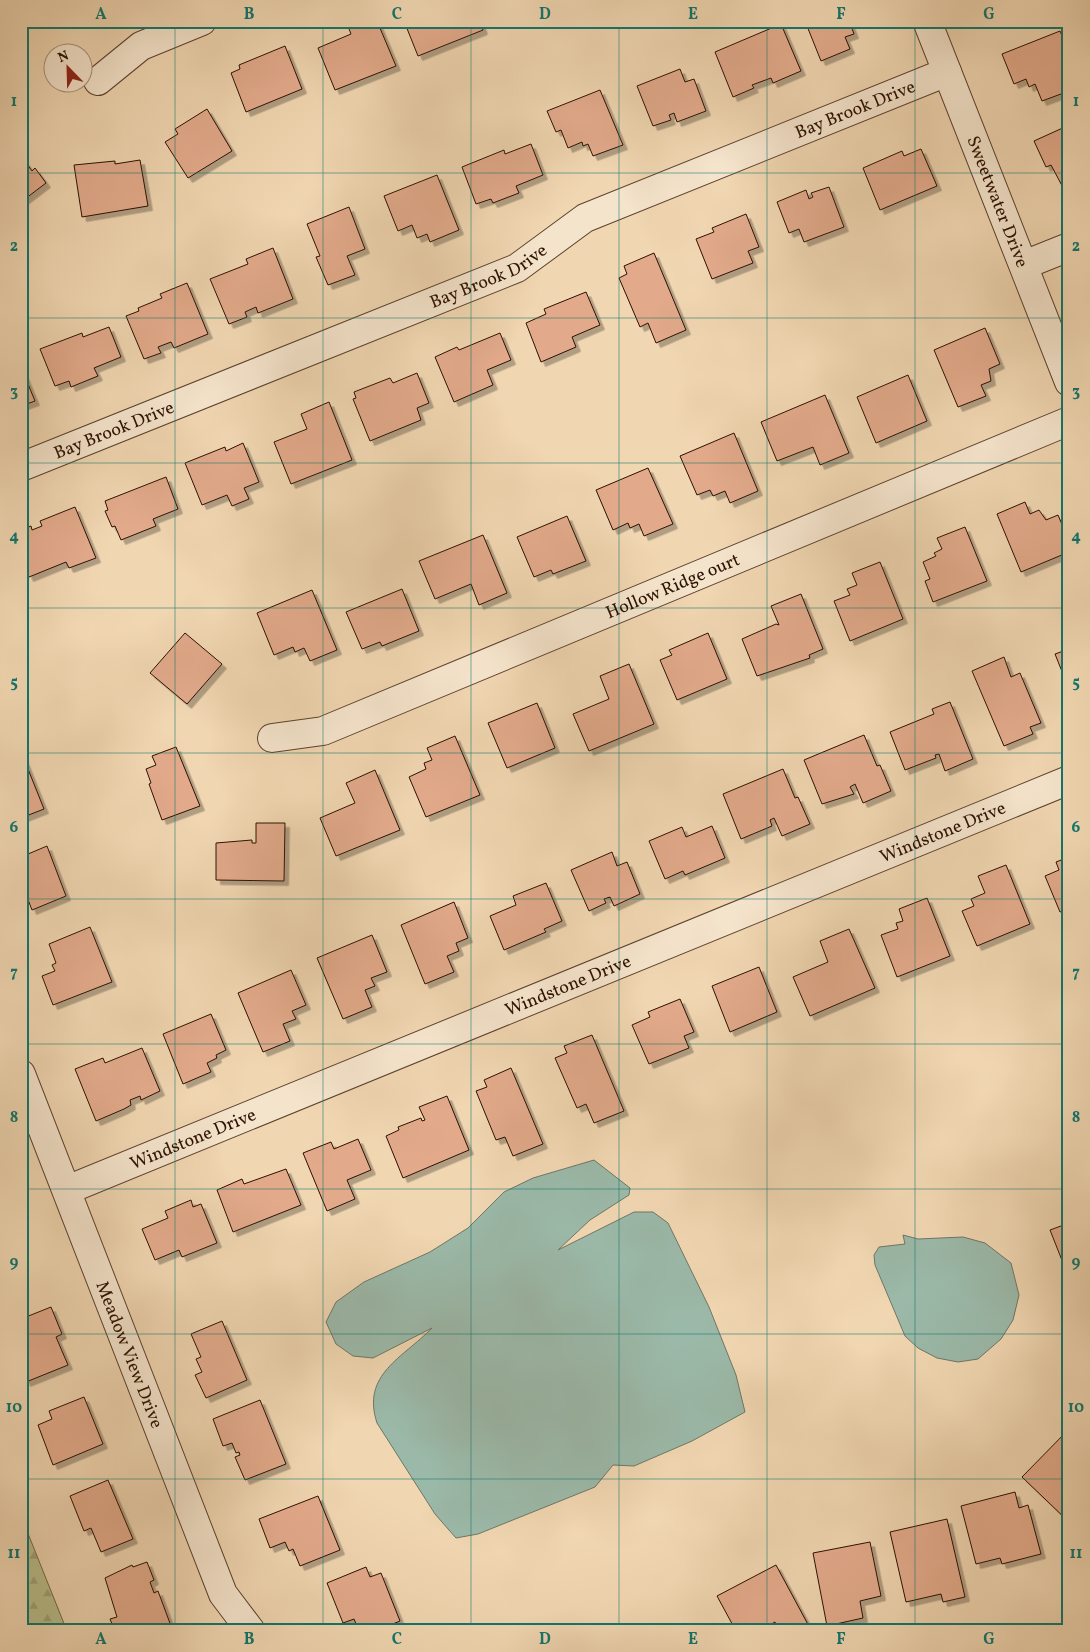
<svg xmlns="http://www.w3.org/2000/svg" width="1090" height="1652" viewBox="0 0 1090 1652" font-family="Vollkorn,serif">
<style>
.forest{fill:url(#forest-firs);stroke:#726847}
.water{fill:#9bb9a9;stroke:#6f7666}
.building{fill:#e2aa8b;stroke:#2c1102;filter:url(#shadow)}
.lines{fill:none;stroke-linecap:round;stroke-linejoin:round}
.street-casing{stroke:#5d422e;stroke-width:30}
.street{stroke:#f5e4cc;stroke-width:28}
.grid{fill:none;stroke:#0f766e;stroke-width:1;stroke-opacity:0.55}
.labels{text-anchor:middle;stroke-width:4;stroke-linejoin:round;paint-order:stroke}
.street-label{font-size:18px;fill:#2c1102;stroke:#f5e4cc}
.neatline{fill:none;stroke:#0f766e;stroke-width:2}
.grid-label{font-size:16px;text-anchor:middle;font-weight:bold;fill:#0f766e}
</style>
<defs>
<pattern id="forest-firs" width="22" height="20" patternUnits="userSpaceOnUse" patternTransform="scale(1.25)"><rect width="22" height="20" fill="#b9be8c"/><path d="M5 1l3.5 6h-7zM16 11l3.5 6h-7z" fill="#9fa277"/></pattern>
<filter id="shadow"><feDropShadow dx="4.5" dy="4.5" stdDeviation="0" flood-color="#0004"/></filter>
</defs>
<rect width="100%" height="100%" fill="#f0d6b1"/>
<filter id="stains"><feTurbulence type="fractalNoise" baseFrequency=".004" numOctaves="4"/><feColorMatrix values="0 0 0 0 .2 0 0 0 0 .09 0 0 0 0 .02 0 0 0 .5 -.17"/></filter>
<radialGradient id="worn" r=".72"><stop offset=".6" stop-color="#630" stop-opacity="0"/><stop offset="1" stop-color="#630" stop-opacity=".3"/></radialGradient>
<!-- forest -->
<path class="forest" d="M21,1516L67,1631H21Z"/>
<!-- water -->
<path class="water" d="M594,1160L630,1188L629,1195L590,1220L558,1250L634,1212H653L668,1223L709,1307L736,1375L745,1412L692,1441L634,1466L613,1465L595,1487L478,1534L456,1538L435,1514L377,1423C361,1374 403,1358 432,1328L373,1358L353,1356L336,1344L326,1322L336,1302L364,1282L430,1252L468,1228L504,1192L533,1178Z
M903,1235L918,1239L963,1237L985,1243L1011,1263L1019,1295L1013,1320L1001,1339L978,1359L958,1362L937,1358L918,1348L905,1336L875,1265L874,1255L879,1247L905,1244Z"/>
<!-- building -->
<path class="building" d="M346,21H377L396,66L335,90L318,48L351,34Z
M404,21H480L483,30L418,56Z
M805,21H855L850,23L854,34L845,37L850,49L821,61Z
M781,24L801,71L773,83L771,78L752,85L754,88L733,97L715,52Z
M1060,31L1069,52V91L1042,101L1035,84L1029,87L1026,79L1014,84L1002,54Z
M285,46L302,89L246,112L231,73L240,69L239,65Z
M680,69L685,82L694,79L706,111L677,122L674,113L669,115L671,120L653,126L637,86Z
M600,90L623,145L593,156L588,144L583,146L582,142L568,148L561,130L556,132L547,111Z
M207,109L232,151L188,178L165,142L178,134L175,129Z
M1067,126L1069,129L1068,197L1051,165L1046,167L1034,141Z
M531,144L543,175L516,186L519,193L493,203L491,199L476,204L462,167L504,150L505,154Z
M921,149L937,186L880,210L863,168L902,151L904,156Z
M21,160H24L32,171L35,168L46,183L21,202Z
M140,160L148,206L82,217L74,165L115,161V164Z
M437,175L459,230L430,242L427,234L417,238L412,225L398,231L384,196Z
M829,187L844,227L804,242L799,229L789,233L777,202L806,190L809,199L813,197L811,193Z
M349,207L365,249L347,256L355,275L328,285L316,257L320,256L307,224Z
M746,214L759,247L748,251L753,263L712,279L696,239L714,232L712,228Z
M273,248L293,299L258,313L256,307L245,312L247,317L229,324L210,279L248,264L246,259Z
M654,253L686,330L656,343L648,323L640,327L619,278L627,274L624,266Z
M187,283L208,334L174,348L171,342L158,347L161,353L144,359L126,316L139,311L138,308L162,298L160,294Z
M586,292L600,325L572,337L576,347L541,362L526,323L546,314L544,309Z
M109,327L121,357L94,368L98,376L71,387L69,381L55,386L40,349L82,333L83,337Z
M985,328L1000,364L989,369L991,381L981,385L986,396L958,407L934,350Z
M500,333L511,360L487,370L493,385L454,402L435,357L457,347L459,350Z
M21,367L35,401L21,406Z
M417,373L429,403L417,408L421,420L370,441L353,399L356,398L354,392L390,378L393,383Z
M908,375L927,421L876,443L857,397Z
M825,395L849,453L820,465L813,447L777,461L761,422Z
M329,402L352,460L291,484L274,442L307,429L301,414Z
M734,433L758,491L730,503L725,491L713,496L710,490L697,495L680,456Z
M243,443L259,482L244,488L249,499L232,506L227,495L202,505L185,463L225,447L226,451Z
M648,468L673,524L644,536L639,524L630,528L628,523L613,530L596,490Z
M166,477L178,509L153,519L156,526L121,540L115,526L112,527L105,511L108,510L105,501Z
M1025,502L1030,514L1039,510L1046,520L1058,515L1069,541V552L1021,572L997,514Z
M75,507L96,558L69,568L66,562L29,577L21,558V530L31,526L32,530L42,526L40,521Z
M567,516L586,561L553,574L551,570L534,577L517,537Z
M965,527L987,581L933,602L925,581L930,579L923,562L936,556L934,553L942,549L937,538Z
M483,535L507,593L479,605L471,584L435,599L419,561Z
M880,562L903,619L850,641L834,601L850,595L847,589L857,585L852,573Z
M402,589L419,631L382,646L380,642L362,649L346,612Z
M312,590L337,650L310,661L304,648L295,652L293,647L274,655L257,613Z
M801,594L823,649L809,655L810,658L757,676L742,639L776,624L779,625L771,606Z
M185,633L222,664L187,704L150,673Z
M708,633L727,679L677,700L660,660L672,655L669,650Z
M1069,649V689L1055,654Z
M1004,657L1011,677L1020,673L1041,723L1030,727L1033,734L1004,746L972,671Z
M629,664L654,724L589,751L573,714L609,699L600,676Z
M950,702L973,759L945,771L939,754L935,755L936,758L905,770L890,732L934,714L932,709Z
M537,703L555,748L507,768L488,723Z
M864,735L877,766L880,765L891,791L863,803L855,784L850,787L854,794L822,804L804,760Z
M455,736L480,795L426,817L409,777L426,769L424,763L432,760L427,748Z
M176,747L200,806L162,820L149,784L151,783L146,769L156,765L152,756Z
M22,754L44,809L21,818V755Z
M783,769L795,798L798,797L810,824L782,836L774,818L770,820L772,826L741,839L723,794Z
M375,770L400,830L336,856L320,818L355,803L346,783Z
M256,823H285L284,881L216,880V843L252,840V843H256Z
M712,826L725,858L685,875L683,871L665,879L649,841L682,827L686,837Z
M47,846L66,896L32,910L27,897L22,899L21,897V857Z
M612,852L617,866L627,862L640,894L614,906L610,897L604,899L606,903L589,911L571,870Z
M1069,857V909L1060,912L1045,876L1059,870L1056,862Z
M1006,865L1030,924L977,946L962,911L974,906L971,899L985,893L978,876Z
M546,883L562,921L544,929L546,932L504,950L490,916L516,905L513,896Z
M927,898L950,956L897,977L881,935L898,929L896,923L903,921L899,909Z
M454,902L468,938L456,943L459,951L447,956L454,972L425,984L401,925Z
M90,927L112,982L53,1005L42,976L55,971L52,965L56,963L49,944Z
M849,929L875,988L810,1016L793,977L828,962L820,941Z
M372,935L387,972L371,978L375,986L365,990L372,1007L343,1019L317,958Z
M759,967L777,1012L730,1032L712,986Z
M291,970L306,1005L292,1011L296,1019L283,1024L290,1041L263,1052L238,993Z
M680,999L694,1032L684,1036L689,1048L649,1064L632,1025L650,1017L648,1012Z
M211,1014L226,1050L216,1055L217,1058L207,1063L211,1072L183,1084L163,1034Z
M592,1035L624,1111L594,1123L586,1104L577,1108L555,1058L567,1053L564,1046Z
M142,1048L160,1091L141,1100L140,1096L130,1100L131,1105L124,1109L96,1121L75,1069L103,1058L105,1063Z
M511,1068L543,1144L513,1156L505,1137L496,1140L476,1091L487,1087L484,1080Z
M447,1096L469,1150L403,1178L386,1136L399,1130L398,1127L421,1118L422,1121L425,1120L419,1107Z
M358,1139L371,1170L347,1180L355,1199L327,1211L303,1153L331,1142L334,1149Z
M286,1169L301,1205L233,1232L217,1190L242,1179L244,1184Z
M191,1200L193,1207L201,1204L217,1243L182,1257L179,1250L155,1260L142,1229L168,1218L165,1211Z
M1069,1223V1267L1065,1268L1050,1230Z
M51,1307L62,1334L56,1337L68,1365L26,1382L21,1369V1319Z
M222,1321L247,1380L206,1398L195,1375L202,1372L196,1359L201,1357L191,1334Z
M84,1397L103,1444L53,1465L38,1425L52,1419L49,1411Z
M260,1400L286,1464L245,1480L235,1457L240,1455L239,1452L236,1453L232,1443L223,1446L213,1419Z
M1069,1429V1522L1022,1477Z
M108,1480L133,1539L101,1552L91,1528L84,1531L70,1496Z
M1015,1492L1019,1508L1028,1505L1041,1554L1002,1564L1000,1558L976,1564L961,1506Z
M318,1496L340,1550L300,1566L293,1549L289,1551L285,1542L270,1548L259,1519Z
M947,1519L965,1597L943,1602L941,1594L906,1602L890,1532Z
M870,1542L881,1596L860,1601L863,1618L827,1626L813,1553Z
M147,1562L154,1580L150,1582L154,1593L158,1591L171,1626L158,1631H115L110,1619L117,1617L105,1578L132,1565L133,1567Z
M776,1565L811,1630L779,1631L775,1622L759,1631H736L717,1596Z
M366,1567L370,1577L381,1573L400,1621L376,1631H359L354,1619L343,1623L327,1583Z"/>
<g class="lines">
<defs>
<g id="street">
<path id="s1" d="M927,21L1069,382"/>
<path d="M98,81L141,46L202,21"/>
<path d="M1024,265L1069,247"/>
<path id="s2" d="M21,467L517,268L585,218L947,72"/>
<path id="s3" d="M272,738L323,731L1069,421"/>
<path id="s4" d="M21,1074L223,1594L251,1631"/>
<path id="s5" d="M67,1190L1069,780"/>
</g>
</defs>
<!-- street casing -->
<use href="#street" class="street-casing"/>
<!-- street -->
<use href="#street" class="street"/>
</g>
<!-- grid -->
<path class="grid" d="M175,21V1631M323,21V1631M471,21V1631M619,21V1631M767,21V1631M915,21V1631M21,173H1069M21,318H1069M21,463H1069M21,608H1069M21,753H1069M21,899H1069M21,1044H1069M21,1189H1069M21,1334H1069M21,1479H1069"/>
<g class="labels">
<!-- street labels -->
<g class="street-label">
<text dy="6" stroke="none"><textPath href="#s2" startOffset="910">Bay Brook Drive</textPath></text>
<text dy="6" stroke="none"><textPath href="#s1" startOffset="194">Sweetwater Drive</textPath></text>
<text dy="6" stroke="none"><textPath href="#s2" startOffset="505">Bay Brook Drive</textPath></text>
<text dy="6" stroke="none"><textPath href="#s2" startOffset="100">Bay Brook Drive</textPath></text>
<text dy="6" stroke="none"><textPath href="#s3" startOffset="430">Hollow Ridge ourt</textPath></text>
<text dy="6" stroke="none"><textPath href="#s5" startOffset="946">Windstone Drive</textPath></text>
<text dy="6" stroke="none"><textPath href="#s5" startOffset="541">Windstone Drive</textPath></text>
<text dy="6" stroke="none"><textPath href="#s5" startOffset="136">Windstone Drive</textPath></text>
<text dy="6" stroke="none"><textPath href="#s4" startOffset="301">Meadow View Drive</textPath></text>
</g>
</g>
<!-- margin -->
<rect width="1090" height="1652" fill="none" stroke="#f0d6b1" stroke-width="55"/>
<!-- north arrow -->
<g transform="translate(68 68) rotate(337)"><circle r="24" fill="#f5e4cc" stroke="#a5907b"/>
<path d="M0-4L9 19L0 12L-9 19Z" fill="#8f2418"/>
<text y="-8" font-size="14" font-weight="bold" text-anchor="middle" fill="#2c1102">N</text>
</g>
<rect x="28" y="28" width="1034" height="1596" class="neatline"/>
<g class="grid-label">
<text x="101" y="19">A</text>
<text x="249" y="19">B</text>
<text x="397" y="19">C</text>
<text x="545" y="19">D</text>
<text x="693" y="19">E</text>
<text x="841" y="19">F</text>
<text x="989" y="19">G</text>
<text x="14" y="106">1</text>
<text x="1076" y="106">1</text>
<text x="14" y="251">2</text>
<text x="1076" y="251">2</text>
<text x="14" y="396">3</text>
<text x="1076" y="396">3</text>
<text x="14" y="541">4</text>
<text x="1076" y="541">4</text>
<text x="14" y="687">5</text>
<text x="1076" y="687">5</text>
<text x="14" y="832">6</text>
<text x="1076" y="832">6</text>
<text x="14" y="977">7</text>
<text x="1076" y="977">7</text>
<text x="14" y="1122">8</text>
<text x="1076" y="1122">8</text>
<text x="14" y="1267">9</text>
<text x="1076" y="1267">9</text>
<text x="14" y="1412">10</text>
<text x="1076" y="1412">10</text>
<text x="14" y="1558">11</text>
<text x="1076" y="1558">11</text>
<text x="101" y="1644">A</text>
<text x="249" y="1644">B</text>
<text x="397" y="1644">C</text>
<text x="545" y="1644">D</text>
<text x="693" y="1644">E</text>
<text x="841" y="1644">F</text>
<text x="989" y="1644">G</text>
</g>
<rect width="100%" height="100%" filter="url(#stains)"/>
<rect width="100%" height="100%" fill="url(#worn)"/>
</svg>
